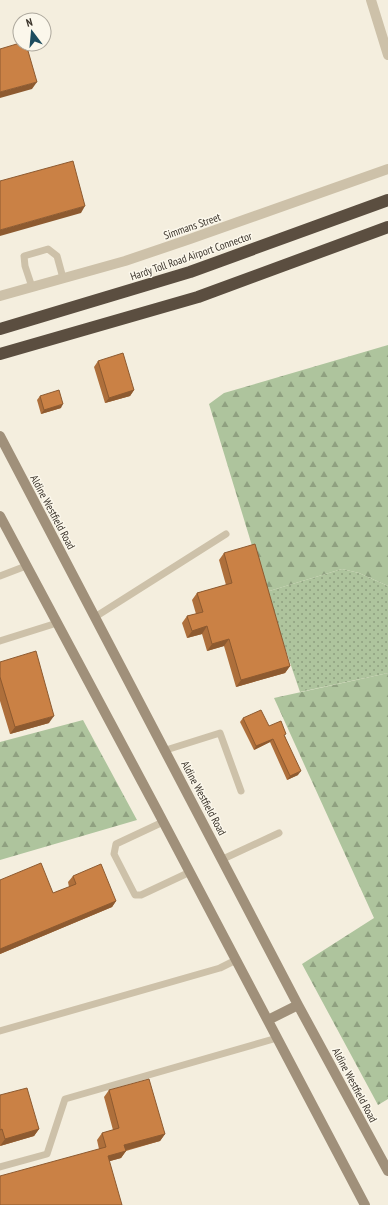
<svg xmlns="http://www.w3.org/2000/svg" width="388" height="1205" viewBox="0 0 388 1205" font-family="'PT Sans Narrow',sans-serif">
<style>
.grass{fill:url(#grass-dots)}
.forest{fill:url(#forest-firs)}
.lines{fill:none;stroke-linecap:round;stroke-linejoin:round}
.service{stroke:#cdc1a9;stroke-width:7}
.minor{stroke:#cdc1a9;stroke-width:10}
.secondary{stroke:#a0907a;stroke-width:10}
.motorway{stroke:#5b4e40;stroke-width:12}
.wall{fill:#ae6f3b}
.shaded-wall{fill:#8d5a30}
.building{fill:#ca8145;stroke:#8d5a30}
.labels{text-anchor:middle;stroke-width:3;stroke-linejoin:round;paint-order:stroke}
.street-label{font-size:11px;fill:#393229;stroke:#fbf7eb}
</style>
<defs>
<pattern id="grass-dots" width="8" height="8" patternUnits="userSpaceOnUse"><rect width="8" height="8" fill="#aec49d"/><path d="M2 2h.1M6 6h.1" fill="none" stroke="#8fa080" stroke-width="1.8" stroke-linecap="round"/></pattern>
<pattern id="forest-firs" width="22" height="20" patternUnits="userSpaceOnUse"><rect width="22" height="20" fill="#aec49d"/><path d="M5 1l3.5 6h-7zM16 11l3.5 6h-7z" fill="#8fa080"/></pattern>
</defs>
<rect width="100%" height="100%" fill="#f4eede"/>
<!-- grass -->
<path class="grass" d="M342,569L359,573L388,586V673L300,692L266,592Z"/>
<!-- forest -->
<path class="forest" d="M388,345V586L359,573L342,569L266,592L209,404L224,393Z
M388,673V1099L378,1105L302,964L374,918L274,698Z
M83,720L137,820L0,860V742Z"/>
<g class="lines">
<!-- service -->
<path class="service" d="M32,287L25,266L24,256L48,249L57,256L63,278
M0,576L26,566
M95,617L226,534
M0,641L57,623
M166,750L220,733L241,791
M163,822L116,844L114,854L135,895H141L190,872
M223,859L279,833
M0,1031L220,968L236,960
M0,1167L47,1154L65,1099L277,1038"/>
<!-- minor -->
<path class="minor" d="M371,0L388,55
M0,296L125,261L190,239L388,169"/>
<!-- secondary -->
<path class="secondary" d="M0,436L298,1005L388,1171
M0,516L157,810L365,1205
M268,1020L298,1005"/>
<!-- motorway -->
<path class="motorway" d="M0,329L190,272L388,200
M0,354L198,297L388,227"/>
</g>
<!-- wall -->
<path class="wall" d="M98,361L134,390L130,396L105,403L94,367Z
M40,396L61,408L41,414L37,400Z
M224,553L290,666L285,673L236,687L224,646L207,651L202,634L187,638L182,623L187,616L196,614L192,600L197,593L226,585L219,560Z
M0,662L49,723L10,734L0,701Z
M243,718L269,726L285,736L298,775L287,780L270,742L254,750L240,722Z
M73,876L116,901L112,907L0,954V880L53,893L69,887L68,882Z
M109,1090L165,1134L160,1141L126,1151L121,1158L110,1161L99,1149L97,1140L102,1133L113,1130L104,1097Z
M0,1095L39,1129L34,1136L0,1146Z"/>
<!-- shaded-wall -->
<path class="shaded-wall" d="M37,82L32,89L0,98V92Z
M85,206L81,213L0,236V230Z
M134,390L130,396L105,403L109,398Z
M63,404L61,408L41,414L44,410Z
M207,626L202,634L187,638L192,631Z
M229,639L224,646L207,651L212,644Z
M290,666L285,673L236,687L241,680Z
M54,716L49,723L10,734L15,727Z
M273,739L270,742L254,750L256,746Z
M301,771L298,775L287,780L290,776Z
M116,901L112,907L0,954V949Z
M39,1129L34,1136L0,1146L5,1139Z
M165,1134L160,1141L119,1152L124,1145Z
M126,1151L121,1158L103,1163L108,1156Z"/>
<!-- building -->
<path class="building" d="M20,43V44H26L37,82L0,92V49Z
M73,161L85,206L0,230V181Z
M123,353L134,390L109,398L98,361Z
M59,390L63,404L44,410L40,396Z
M255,544L290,666L241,680L229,639L212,644L207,626L192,631L187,616L203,612L197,593L232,583L224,553Z
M36,651L54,716L15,727L0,677V662Z
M261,710L269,726L281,721L286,734L284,735L301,771L290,776L273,739L256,746L243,718Z
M41,863L53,893L76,884L73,876L101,864L116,901L0,949V880Z
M149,1079L165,1134L124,1145L126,1151L108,1156L122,1205H0V1176L106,1147L102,1133L119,1128L109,1090Z
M27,1088L39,1129L5,1139L2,1129L0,1130V1095Z"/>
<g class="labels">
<!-- street labels -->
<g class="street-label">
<text transform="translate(192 226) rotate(-19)" y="4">Simmans Street</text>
<text transform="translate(191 256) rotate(-19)" y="4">Hardy Toll Road Airport Connector</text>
<text transform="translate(53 512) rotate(62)" y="4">Aldine Westfield Road</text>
<text transform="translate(204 798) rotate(62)" y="4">Aldine Westfield Road</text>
<text transform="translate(355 1085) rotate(62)" y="4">Aldine Westfield Road</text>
</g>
</g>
<!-- north arrow -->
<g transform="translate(32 32) rotate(344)"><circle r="19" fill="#fbf7eb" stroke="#ada89d"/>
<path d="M0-3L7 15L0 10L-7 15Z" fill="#1c4b5d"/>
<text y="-6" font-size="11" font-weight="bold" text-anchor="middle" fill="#393229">N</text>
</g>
</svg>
